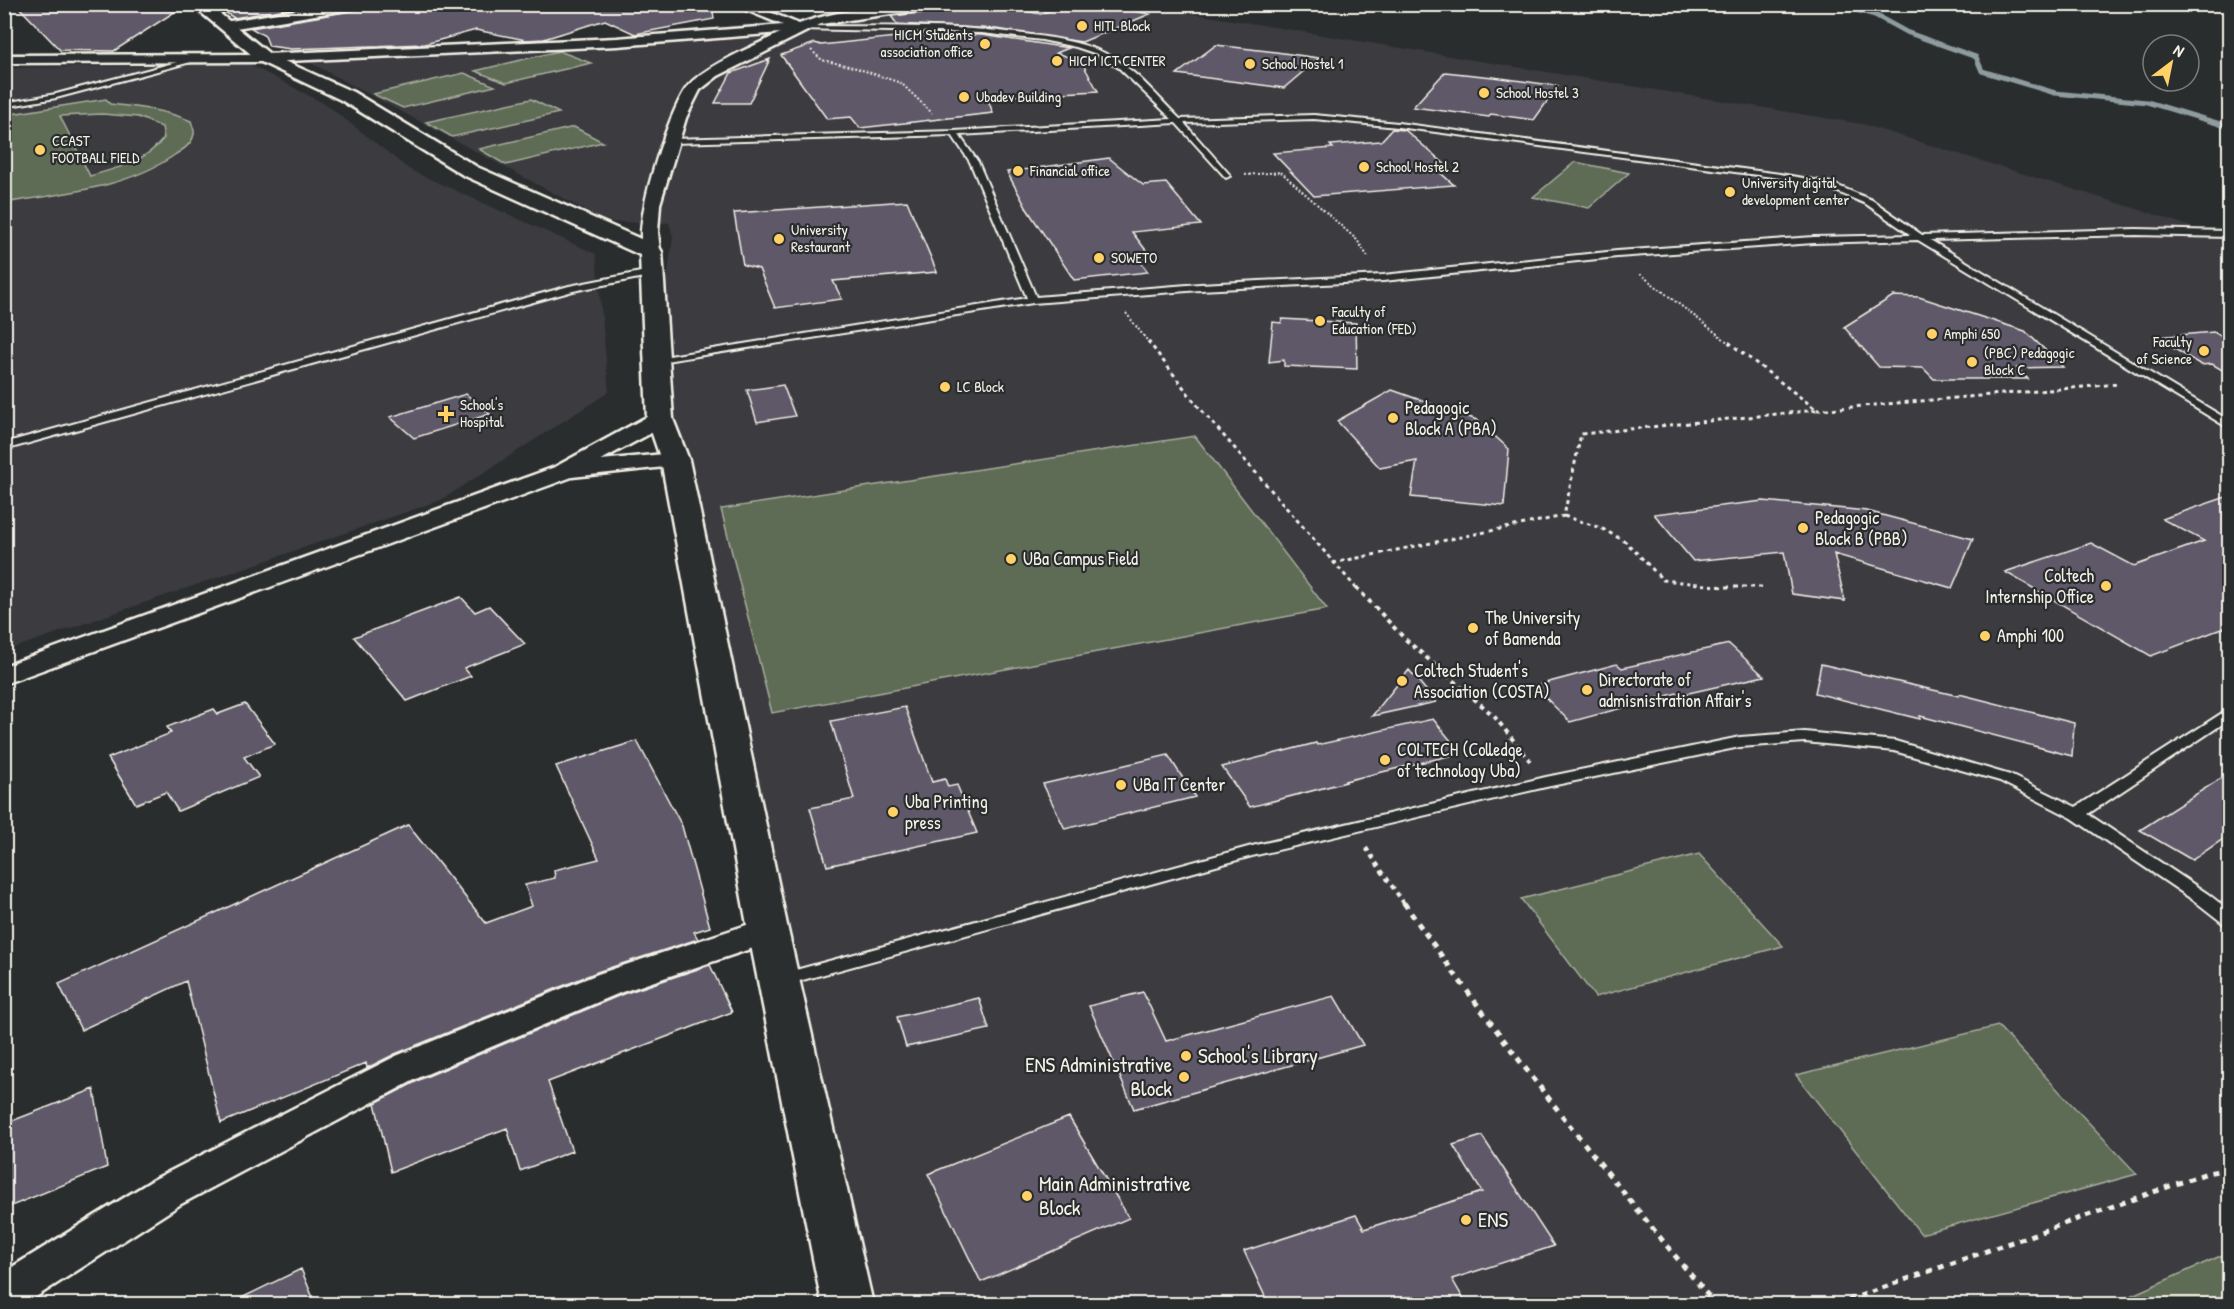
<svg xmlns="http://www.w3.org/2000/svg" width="2234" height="1309" viewBox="0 0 2234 1309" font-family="'Patrick Hand',sans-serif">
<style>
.built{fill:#3a3a40}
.green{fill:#5e6c54;stroke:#a9ae9e;stroke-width:1.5;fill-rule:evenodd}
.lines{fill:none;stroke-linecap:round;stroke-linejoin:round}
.stream{stroke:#8f9c9f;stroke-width:5}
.building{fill:#5e5869;stroke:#f4f1e8;stroke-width:1.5}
.service-casing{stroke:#f4f1e8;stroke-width:4}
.minor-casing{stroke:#f4f1e8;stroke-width:5}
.tertiary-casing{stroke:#f4f1e8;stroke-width:5}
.path-far3{stroke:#f4f1e8;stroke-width:2;stroke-dasharray:2 2;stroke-linecap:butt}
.path-far2{stroke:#f4f1e8;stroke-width:3;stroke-dasharray:4 4;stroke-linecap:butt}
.path-far1{stroke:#f4f1e8;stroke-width:4;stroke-dasharray:4.5 4.5;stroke-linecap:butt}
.path{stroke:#f4f1e8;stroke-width:5;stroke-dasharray:6 6;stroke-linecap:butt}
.service{fill:#2a2d2e;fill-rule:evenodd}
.minor{fill:#2a2d2e;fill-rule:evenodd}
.tertiary{fill:#2a2d2e;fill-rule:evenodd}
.poi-dot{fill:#ffd166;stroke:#2a2d2e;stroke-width:2}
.labels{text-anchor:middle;stroke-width:4.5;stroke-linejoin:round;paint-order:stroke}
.far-poi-label{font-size:15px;fill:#f4f1e8;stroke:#2a2d2e;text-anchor:start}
.poi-label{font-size:18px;fill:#f4f1e8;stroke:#2a2d2e;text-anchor:start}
.near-poi-label{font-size:21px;fill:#f4f1e8;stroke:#2a2d2e;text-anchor:start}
</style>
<rect width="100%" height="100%" fill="#2a2d2e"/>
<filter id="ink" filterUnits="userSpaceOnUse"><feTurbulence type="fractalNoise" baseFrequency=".0167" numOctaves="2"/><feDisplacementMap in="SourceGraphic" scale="12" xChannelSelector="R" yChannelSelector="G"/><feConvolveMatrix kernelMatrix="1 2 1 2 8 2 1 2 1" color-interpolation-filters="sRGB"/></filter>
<g filter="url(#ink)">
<!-- built -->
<path class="built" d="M977,5H1141L1862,124L2160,216L2229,240V1304H868L756,787L656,355L673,237L669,223L607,222L307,61Z
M249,64L327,105L410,170L596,254L609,392L441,500L5,651L4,68Z"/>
<!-- green -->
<path class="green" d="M559,51L591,63L506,83L475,71Z
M464,73L495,86L403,108L373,94Z
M106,99L110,104C138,107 165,110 191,121C192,125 195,130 194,134C192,144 184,149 176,154C127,189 62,193 5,203V115ZM102,114L138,117L162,127L164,138C145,162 118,168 90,176L60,116Z
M531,99L559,113L452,137L426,122Z
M574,127L603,142L506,165L479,149Z
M1575,162L1629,173L1589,208L1533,197Z
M1195,436L1327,609L772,713L721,509Z
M1699,854L1783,946L1595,997L1521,899Z
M1998,1026L2137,1174L1921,1234L1796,1075Z
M2225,1254L2229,1258V1304H2112Z"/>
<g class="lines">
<!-- stream -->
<path class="stream" d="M1835,4L1875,15L1906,32L1976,57L1982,71L2055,93L2147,102L2230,127"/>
</g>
<!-- building -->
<path class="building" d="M16,4H187L114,51L60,50Z
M212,4H315L234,18Z
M365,4H712L714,19L635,34L605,20L544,39L526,40L476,30L425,44L291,49L269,46L265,36L251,28L357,10Z
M960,4H1003L1004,7L1041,14L1064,4H1097L1150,14L1082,42L996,29L897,24L891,16L952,10Z
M904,34L982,35L1069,48L1056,53L1081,61L1098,91L987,97L993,113L860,128L851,117L827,119L781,55L815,43L821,45L906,36Z
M1216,45L1276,52L1319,58L1284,88L1177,74Z
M770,59L749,103H715L731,73Z
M1445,72L1493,77L1558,86L1534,120L1491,114L1489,117L1413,107Z
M1392,129L1405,130L1448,167L1435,168L1454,185L1314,196L1273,153L1333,148L1330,145L1381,141Z
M1109,158L1143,185L1166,183L1201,225L1132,232L1152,258L1139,260L1148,272L1074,280L1027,209L1007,172Z
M907,201L937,272L833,281L842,299L775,308L759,269L743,265L734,213Z
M1893,296L1919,297L2025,331L2063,367L2017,368L2028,379H1934L1923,368L1879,367L1844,327Z
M1282,319L1356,323L1357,369L1284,366V360L1269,362L1273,322L1281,323Z
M2214,332L2229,341V374L2212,364L2201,365L2155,337Z
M783,385L795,416L757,422L747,390Z
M1392,390L1477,420L1509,449L1504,506L1411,497L1417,461L1380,468L1337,421Z
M466,394L490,414L414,438L390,417Z
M2229,496V626L2151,656L2005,572L2091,543L2134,566L2204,541L2162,519Z
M1763,501L1867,511L1973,539L1952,588L1834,554L1845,601L1792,594L1784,552L1693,561L1654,514Z
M461,597L475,612L489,606L525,644L464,668L471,676L407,701L354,637Z
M1729,644L1764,676L1680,695L1677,693L1570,722L1534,686L1617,664L1622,668Z
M1821,664L1959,696V694L2074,723L2072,756L1920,716V719L1815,693Z
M1409,670L1436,702L1372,716Z
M245,704L275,744L244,757L259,777L178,811L166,792L136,804L108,758L171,733L167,727L214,709L218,714Z
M905,707L932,782L945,779L948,787L957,785L977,833L827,866L810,808L854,799L831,721Z
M1433,719L1461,753L1345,781L1346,782L1250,807L1222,767L1316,743L1317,745Z
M637,741L682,826L710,927L694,932L698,939L597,972L395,1054L367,1068L366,1063L221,1123L186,981L81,1030L59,984L408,825L486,923L532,906L525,885L555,878L554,870L599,859L556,766Z
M1168,755L1195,797L1065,829L1043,784Z
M2229,773V835L2192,860L2140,830Z
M710,965L732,1012L548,1082L572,1151L520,1171L507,1128L391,1172L375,1103L423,1078L623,994Z
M1143,992L1166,1041L1334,996L1363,1045L1134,1109L1089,1006Z
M979,998L989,1029L906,1047L897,1017Z
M94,1089L107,1167L4,1209V1124Z
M1069,1117L1129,1218L981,1282L928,1174Z
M1482,1136L1554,1246L1452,1279L1467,1305H1269L1244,1251L1356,1215L1364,1229L1482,1192L1453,1145Z
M301,1269L316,1305H227Z"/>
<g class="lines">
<defs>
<path id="service" d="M800,26C875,27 950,24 1024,34C1054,38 1086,42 1112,57C1139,73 1158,98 1180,119L1314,115L1398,123L1780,174L1831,183L1872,200L1922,235L2136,229L2230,231V237L2136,235L1930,240L2230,421V429L1918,240L1814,243L1617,257L1383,281L1200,290L1033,303L653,363V359L657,358L1027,298L970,162L952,135L673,143H670V139L954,131L1172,119L1119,68L1097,54L1076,47L1042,40L982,33L798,29ZM1314,119L1398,127L1780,178L1826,187L1866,204L1911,235L1814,237L1617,251L1383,275L1200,284L1036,297L978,162L959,135L1176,123L1226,178L1230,176L1229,174L1184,123Z
M200,56L202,59L56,98L4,107V103L56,94Z
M651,270L656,273L654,275L573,291L4,450V443L569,286Z
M2230,708V719L2088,814L2208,894L2230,911V926L2224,924L2196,902L2072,818L2000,781L1894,751L1805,742L1740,747L1546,787L1252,856L781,986L775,985L772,980L775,975L781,974L1252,846L1546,777L1740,737L1805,732L1895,741L2010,775L2076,807Z"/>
<path id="minor" d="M332,4H363L357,8L224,30L218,26L224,22Z
M731,4H750L799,24C847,6 907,4 958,4L952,8L898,13L821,24L718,76L700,90L686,118L660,204L658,232L660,252L657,256H645C628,232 670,108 688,86C705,66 755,46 780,33L617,46L265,62L4,63V55L265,54L617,38L783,25Z
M660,413L668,414L671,419L668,424L601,460L675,453L683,455L686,460L683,465L572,477L4,684V666L555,467L652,414Z
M768,918L780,921L785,930L780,939L622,992L422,1076L181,1204L25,1304H4V1272L153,1180L396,1056L598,974Z"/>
<path id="tertiary" d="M191,4H208L271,55L353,92L477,167L659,247L662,252L673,419L689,460L788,930L873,1304H822L748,930L661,460L647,419L640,255L463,175L341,100L259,61Z"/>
</defs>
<!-- service casing -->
<use href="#service" class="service-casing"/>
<!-- minor casing -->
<use href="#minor" class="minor-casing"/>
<!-- tertiary casing -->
<use href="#tertiary" class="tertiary-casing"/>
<!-- path-far3 -->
<path class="path-far3" d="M811,50L822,60L853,67L901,83L932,113
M1245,175L1281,172L1357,240L1368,257
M1640,274L1729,343
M1126,313L1149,343"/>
<!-- path-far2 -->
<path class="path-far2" d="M1148,341L1197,405L1357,589
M1817,410L2118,384
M1564,516L1601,528L1626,542L1663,580L1725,587H1763
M1333,563L1564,516L1581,434L1817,410L1727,341"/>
<!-- path-far1 -->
<path class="path-far1" d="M1356,587L1405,639L1494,716L1530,761
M1366,848L1405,905"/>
<!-- path -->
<path class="path" d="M1404,903C1501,1042 1607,1174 1715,1304
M1837,1304L2207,1173L2230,1169"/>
<!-- service -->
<use href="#service" class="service"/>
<!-- minor -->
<use href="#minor" class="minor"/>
<!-- tertiary -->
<use href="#tertiary" class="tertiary"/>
</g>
</g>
<!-- markers -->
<g class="poi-dot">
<circle cx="1082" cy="26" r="6"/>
<circle cx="985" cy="44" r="6"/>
<circle cx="1057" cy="61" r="6"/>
<circle cx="1250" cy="64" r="6"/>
<circle cx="1484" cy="93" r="6"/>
<circle cx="964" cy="97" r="6"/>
<circle cx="40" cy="150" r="6"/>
<circle cx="1364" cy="167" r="6"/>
<circle cx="1018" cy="171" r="6"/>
<circle cx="1730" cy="192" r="6"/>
<circle cx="779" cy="239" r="6"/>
<circle cx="1099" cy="258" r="6"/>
<circle cx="1320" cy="321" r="6"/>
<circle cx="1932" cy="334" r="6"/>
<circle cx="2204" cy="351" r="6"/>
<circle cx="1972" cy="362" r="6"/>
<circle cx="945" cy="387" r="6"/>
<path d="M443 405h6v6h6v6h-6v6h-6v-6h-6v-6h6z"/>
<circle cx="1393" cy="418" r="6"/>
<circle cx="1803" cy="528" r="6"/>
<circle cx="1011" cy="559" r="6"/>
<circle cx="2106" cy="586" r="6"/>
<circle cx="1473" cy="628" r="6"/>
<circle cx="1985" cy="636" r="6"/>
<circle cx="1402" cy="681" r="6"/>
<circle cx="1587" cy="690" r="6"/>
<circle cx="1385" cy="760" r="6"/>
<circle cx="1121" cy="785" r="6"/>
<circle cx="893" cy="812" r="6"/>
<circle cx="1186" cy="1056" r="6"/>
<circle cx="1184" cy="1077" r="6"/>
<circle cx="1027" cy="1196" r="6"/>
<circle cx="1466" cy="1220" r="6"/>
</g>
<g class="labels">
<!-- far-poi labels -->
<g class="far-poi-label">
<text x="1094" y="31">HITL Block</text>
<text x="973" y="40" text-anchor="end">HICM Students<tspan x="973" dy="17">association office</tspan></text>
<text x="1069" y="66">HICM ICT CENTER</text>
<text x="1262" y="69">School Hostel 1</text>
<text x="1496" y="98">School Hostel 3</text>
<text x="976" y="102">Ubadev Building</text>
<text x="52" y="146">CCAST<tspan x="52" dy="17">FOOTBALL FIELD</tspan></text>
<text x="1376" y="172">School Hostel 2</text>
<text x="1030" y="176">Financial office</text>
<text x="1742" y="188">University digital<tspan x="1742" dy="17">development center</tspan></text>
<text x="791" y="235">University<tspan x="791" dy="17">Restaurant</tspan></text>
<text x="1111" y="263">SOWETO</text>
<text x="1332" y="317">Faculty of<tspan x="1332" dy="17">Education (FED)</tspan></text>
<text x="1944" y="339">Amphi 650</text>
<text x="2192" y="347" text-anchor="end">Faculty<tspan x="2192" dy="17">of Science</tspan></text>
<text x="1984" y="358">(PBC) Pedagogic<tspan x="1984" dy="17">Block C</tspan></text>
<text x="957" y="392">LC Block</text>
<text x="460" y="410">School's<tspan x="460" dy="17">Hospital</tspan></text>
</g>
<!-- poi labels -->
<g class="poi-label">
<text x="1405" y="414">Pedagogic<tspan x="1405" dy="21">Block A (PBA)</tspan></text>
<text x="1815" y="524">Pedagogic<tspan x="1815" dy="21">Block B (PBB)</tspan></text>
<text x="1023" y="565">UBa Campus Field</text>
<text x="2094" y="582" text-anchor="end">Coltech<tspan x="2094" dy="21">Internship Office</tspan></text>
<text x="1485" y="624">The University<tspan x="1485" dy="21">of Bamenda</tspan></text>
<text x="1997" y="642">Amphi 100</text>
<text x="1414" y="677">Coltech Student's<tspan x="1414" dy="21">Association (COSTA)</tspan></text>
<text x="1599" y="686">Directorate of<tspan x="1599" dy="21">admisnistration Affair's</tspan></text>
<text x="1397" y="756">COLTECH (Colledge<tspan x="1397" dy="21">of technology Uba)</tspan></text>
<text x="1133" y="791">UBa IT Center</text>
<text x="905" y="808">Uba Printing<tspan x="905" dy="21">press</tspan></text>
</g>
<!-- near-poi labels -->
<g class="near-poi-label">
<text x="1198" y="1063">School's Library</text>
<text x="1172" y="1072" text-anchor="end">ENS Administrative<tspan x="1172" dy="24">Block</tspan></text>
<text x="1039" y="1191">Main Administrative<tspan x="1039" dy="24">Block</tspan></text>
<text x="1478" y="1227">ENS</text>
</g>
</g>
<!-- margin -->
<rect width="2234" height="1309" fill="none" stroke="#2a2d2e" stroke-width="24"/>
<rect x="12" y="12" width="2210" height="1285" fill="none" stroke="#f4f1e8" stroke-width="2" filter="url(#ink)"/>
<!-- north arrow -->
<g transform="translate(2171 63) rotate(32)"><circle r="28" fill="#2a2d2e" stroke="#7b7b78" stroke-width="1.5"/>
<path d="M0-4.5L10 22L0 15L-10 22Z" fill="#ffd166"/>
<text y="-9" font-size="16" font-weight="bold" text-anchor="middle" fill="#f4f1e8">N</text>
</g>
</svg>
